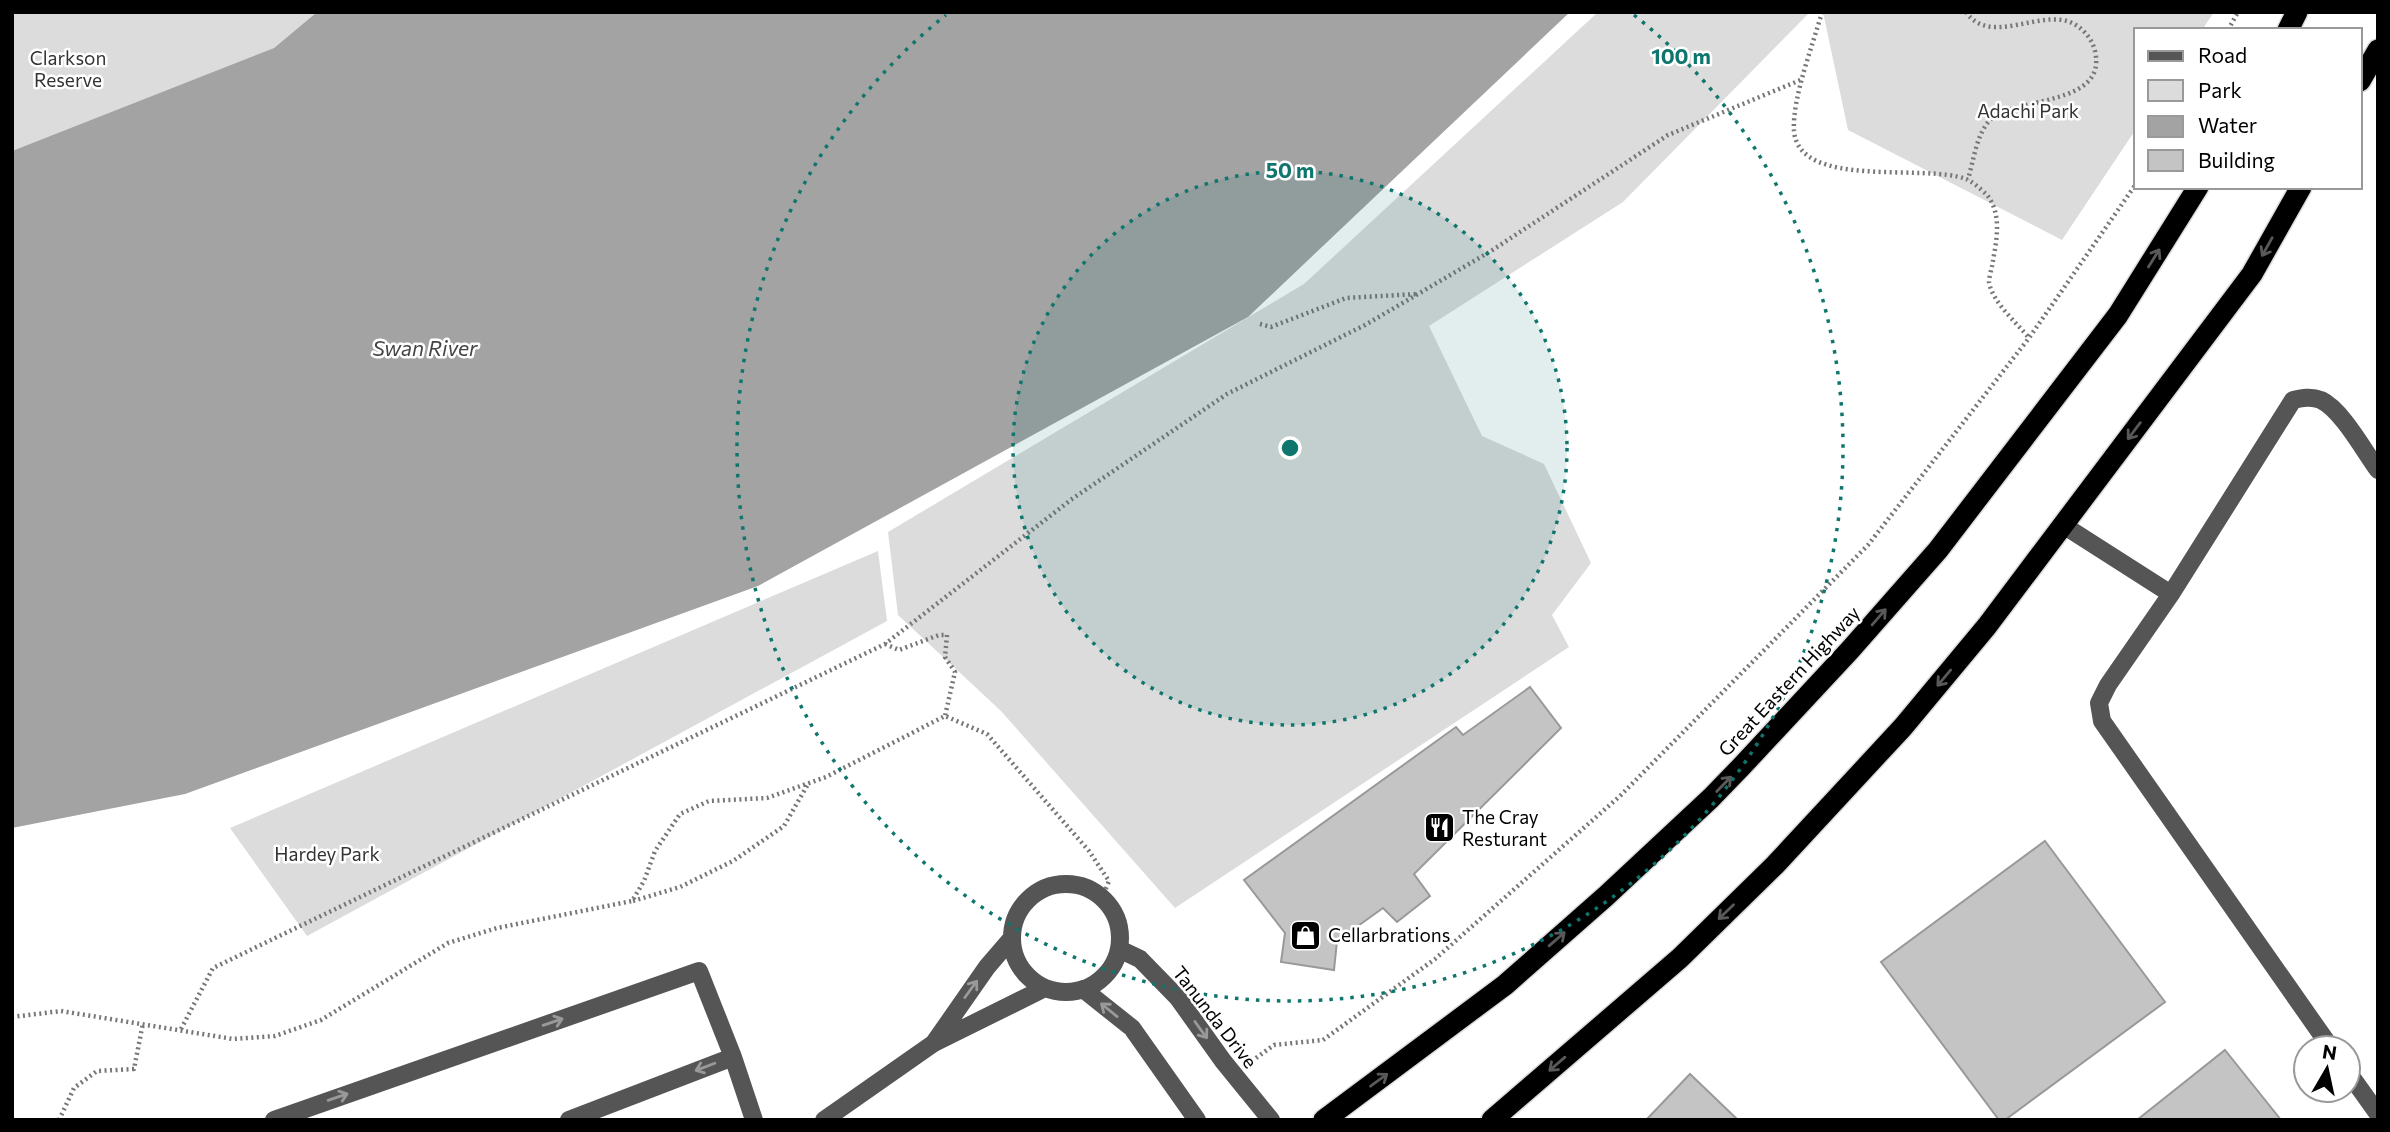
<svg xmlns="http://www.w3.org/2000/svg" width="2390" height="1132" viewBox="0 0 2390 1132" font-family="Commissioner,sans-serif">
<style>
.green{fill:#dcdcdc}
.water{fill:#a3a3a3}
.building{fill:#c4c4c4;stroke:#999;stroke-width:2}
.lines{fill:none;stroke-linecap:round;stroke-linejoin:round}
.highway-casing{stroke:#dbdbdb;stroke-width:24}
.path{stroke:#777;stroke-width:4.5;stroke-dasharray:2 3.5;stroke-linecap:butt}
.minor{stroke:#555;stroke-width:18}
.highway{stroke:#000;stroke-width:21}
.oneway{stroke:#595959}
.oneway2{stroke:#999}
.ring{fill:none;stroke:#0f766e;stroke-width:3.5;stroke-dasharray:3.5 7}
.labels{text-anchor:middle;stroke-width:5;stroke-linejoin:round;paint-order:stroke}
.park-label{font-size:19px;fill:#333;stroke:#fff}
.street-label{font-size:19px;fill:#000;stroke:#fff}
.poi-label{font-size:19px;fill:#000;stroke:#fff;text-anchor:start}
.water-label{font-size:21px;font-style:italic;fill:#444;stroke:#fff}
.centre{fill:#0f766e;stroke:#fff;stroke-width:3.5}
.ring-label{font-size:21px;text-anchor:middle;font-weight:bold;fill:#0f766e;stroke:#fff;stroke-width:5;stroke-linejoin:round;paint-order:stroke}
</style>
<rect width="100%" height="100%" fill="#fff"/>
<!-- green -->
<path class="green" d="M12,12H317L274,48L12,151Z
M1598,12H1810L1623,202L1429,326L1482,436L1544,464L1591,563L1552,615L1569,647L1175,908L1001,711L898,615L888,532L1304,284Z
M1823,12H2214L2202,30H2136V129L2062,240L1848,130Z
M878,551L887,621L307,936L230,828Z"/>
<!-- water -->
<path class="water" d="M317,12H1570L1248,317L758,586L185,794L12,828V151L274,48Z"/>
<!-- building -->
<path class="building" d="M1530,687L1561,728L1414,874L1430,896L1397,922L1383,908L1337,941L1334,970L1281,962L1285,933L1244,880L1456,727L1463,735Z
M2045,841L2165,1002L2005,1120H1999L1881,962Z
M2225,1050L2281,1120H2137Z
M1690,1074L1738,1120H1646Z"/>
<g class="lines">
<defs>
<path id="highway" d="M2288,30L2297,12
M2360,81L2378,50
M1324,1120L1505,985L1606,896L1711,798L1741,767L1850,650L1938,550L2118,315L2198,187
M1492,1120L1680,958L1775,865L1903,727L1987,626L2252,274L2301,187"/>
</defs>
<!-- highway casing -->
<use href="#highway" class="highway-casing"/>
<!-- path -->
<path class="path" d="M1822,12C1813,45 1792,98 1794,131C1799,190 1924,163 1966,179C1972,181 1982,190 1987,195C2003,215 1996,243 1992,266C1991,271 1989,278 1989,282C1992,302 2017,323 2029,338
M1966,12C1990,47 2041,8 2072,23C2083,28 2092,39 2095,51C2108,107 2015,96 1990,120C1976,135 1974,160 1968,179
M2228,30L2238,12
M1260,324L1271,327L1346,298L1417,294
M885,644L899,650L939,635H947L945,657L955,672L945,716
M633,901L680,887L733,861L784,826L808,784
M12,1017L61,1011L233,1039L275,1036L321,1020L448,943L497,928L632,901L644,881L655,851L680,814L709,801L767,798L826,777L945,716L987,734L1089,851L1109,881L1102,898
M181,1029L213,968L885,644L1072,499L1227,394L1365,325L1418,294L1491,251L1668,135L1803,79
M1256,1058L1274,1045L1323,1040L1435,959L1620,796L1868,545L2029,338L2136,184
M59,1120L74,1088L97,1071L134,1069L143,1023"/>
<!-- minor -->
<path class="minor" d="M2063,525L2171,594
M1012 938a54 54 0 1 1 108 0a54 54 0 1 1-108 0Z
M1119,949L1140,959L1178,998L1223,1061L1271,1120
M1083,989L1132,1028L1197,1120
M934,1043L987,967L1012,938
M2331,1048L2102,721L2099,703L2108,685L2171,594L2293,400C2302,398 2311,396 2321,400C2342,410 2364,451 2378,470
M733,1057L754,1120
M2348,1072L2378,1114
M274,1120L699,971L733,1057L569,1120
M824,1120L934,1043L1045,988"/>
<!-- highway -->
<use href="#highway" class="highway"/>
</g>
<!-- one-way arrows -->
<defs><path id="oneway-shaft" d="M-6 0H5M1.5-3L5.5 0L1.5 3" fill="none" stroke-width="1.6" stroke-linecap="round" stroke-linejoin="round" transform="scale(1.75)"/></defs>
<g class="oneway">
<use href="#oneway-shaft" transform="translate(2267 247) rotate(119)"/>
<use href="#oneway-shaft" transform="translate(2154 258) rotate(-58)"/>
<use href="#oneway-shaft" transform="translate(2134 431) rotate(127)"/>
<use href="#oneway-shaft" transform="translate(1879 617) rotate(-49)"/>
<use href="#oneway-shaft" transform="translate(1944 678) rotate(130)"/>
<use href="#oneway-shaft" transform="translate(1724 784) rotate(-46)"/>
<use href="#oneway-shaft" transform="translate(1726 912) rotate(136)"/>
<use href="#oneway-shaft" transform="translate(1557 939) rotate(-41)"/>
<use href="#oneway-shaft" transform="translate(1557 1064) rotate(139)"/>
<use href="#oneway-shaft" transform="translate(1379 1080) rotate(-36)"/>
</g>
<g class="oneway2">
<use href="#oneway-shaft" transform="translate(971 989) rotate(-54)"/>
<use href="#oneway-shaft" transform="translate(1109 1010) rotate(-141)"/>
<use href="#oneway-shaft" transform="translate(553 1022) rotate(-19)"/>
<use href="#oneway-shaft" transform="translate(1201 1030) rotate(54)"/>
<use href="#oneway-shaft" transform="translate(705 1067) rotate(159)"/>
<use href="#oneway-shaft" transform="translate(338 1097) rotate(-19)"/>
</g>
<!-- distance rings -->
<circle cx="1290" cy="448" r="277" fill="#0f766e" fill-opacity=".12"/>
<g class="ring">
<circle cx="1290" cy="448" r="277"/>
<path d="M1634 15A553 553 0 1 1 946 15"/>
</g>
<!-- icons -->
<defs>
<symbol id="restaurant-square" viewBox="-11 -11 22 22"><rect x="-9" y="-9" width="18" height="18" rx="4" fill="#000" stroke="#fff"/><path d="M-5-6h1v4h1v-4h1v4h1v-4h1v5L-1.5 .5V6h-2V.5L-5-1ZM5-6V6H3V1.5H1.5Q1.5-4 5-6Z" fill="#fff"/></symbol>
<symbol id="shop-square" viewBox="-11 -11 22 22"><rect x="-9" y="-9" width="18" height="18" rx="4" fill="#000" stroke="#fff"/><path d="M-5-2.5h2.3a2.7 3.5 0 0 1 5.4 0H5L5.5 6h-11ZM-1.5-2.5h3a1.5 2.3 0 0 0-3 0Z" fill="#fff"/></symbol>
</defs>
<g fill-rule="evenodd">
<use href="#restaurant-square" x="1422" y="810" width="35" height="35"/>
<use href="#shop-square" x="1288" y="918" width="35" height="35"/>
</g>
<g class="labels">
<!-- park labels -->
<g class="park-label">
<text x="68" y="65">Clarkson<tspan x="68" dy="22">Reserve</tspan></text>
<text x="2028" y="118">Adachi Park</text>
<text x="327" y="861">Hardey Park</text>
</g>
<!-- street labels -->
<g class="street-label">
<text transform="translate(1789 681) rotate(-47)" y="7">Great Eastern Highway</text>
<text transform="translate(1215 1017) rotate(52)" y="7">Tanunda Drive</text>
</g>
<!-- poi labels -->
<g class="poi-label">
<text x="1462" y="824">The Cray<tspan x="1462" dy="22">Resturant</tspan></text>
<text x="1328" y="942">Cellarbrations</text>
</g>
<!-- water labels -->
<g class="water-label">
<text x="425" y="356">Swan River</text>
</g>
</g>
<circle cx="1290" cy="448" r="10" class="centre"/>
<g class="ring-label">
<text x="1681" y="64">100 m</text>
<text x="1290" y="178">50 m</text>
</g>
<!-- border -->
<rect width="2390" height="1132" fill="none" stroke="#000000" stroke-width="28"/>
<!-- legend -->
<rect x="2134" y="28" width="228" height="161" fill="#ffffff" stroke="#999999" stroke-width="2"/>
<rect x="2148" y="51" width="35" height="10" fill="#555555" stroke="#999999" stroke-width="2"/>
<text x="2198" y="63" font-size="21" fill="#000000">Road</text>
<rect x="2148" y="80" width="35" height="21" fill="#dcdcdc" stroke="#999999" stroke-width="2"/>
<text x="2198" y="98" font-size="21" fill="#000000">Park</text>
<rect x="2148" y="116" width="35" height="21" fill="#a3a3a3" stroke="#999999" stroke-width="2"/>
<text x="2198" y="133" font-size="21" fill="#000000">Water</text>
<rect x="2148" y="150" width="35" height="21" fill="#c4c4c4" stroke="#999999" stroke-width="2"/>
<text x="2198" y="168" font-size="21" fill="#000000">Building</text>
<!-- north arrow -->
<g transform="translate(2327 1069) rotate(9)"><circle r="33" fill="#ffffff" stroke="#999999" stroke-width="2"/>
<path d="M0-5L12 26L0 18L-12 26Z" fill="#000000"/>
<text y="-10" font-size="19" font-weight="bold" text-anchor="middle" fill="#000000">N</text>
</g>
</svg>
